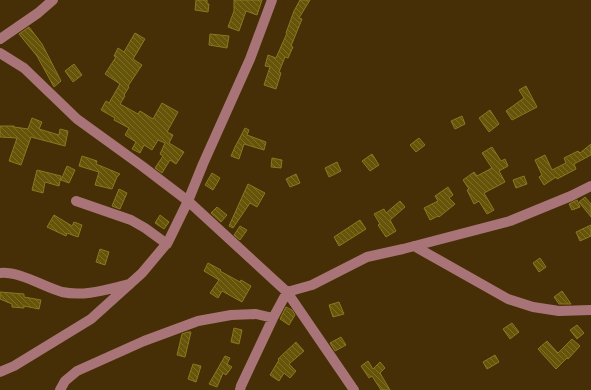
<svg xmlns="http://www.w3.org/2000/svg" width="591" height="390" viewBox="0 0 591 390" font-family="'Sofia Sans Condensed',sans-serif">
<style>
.building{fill:url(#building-back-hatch);stroke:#8c7721}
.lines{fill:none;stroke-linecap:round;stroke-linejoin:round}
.minor{stroke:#a97477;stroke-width:10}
</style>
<defs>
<pattern id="building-back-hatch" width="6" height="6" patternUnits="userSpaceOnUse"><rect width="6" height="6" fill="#665508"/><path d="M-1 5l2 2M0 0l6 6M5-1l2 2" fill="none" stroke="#7c6d2a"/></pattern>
</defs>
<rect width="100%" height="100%" fill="#462e06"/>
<!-- building -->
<path class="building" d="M196,0H207V4H209L208,12L195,10Z
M234,0H262L257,15L246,11L239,31L228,27L234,11Z
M300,0H310L299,18L302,19L291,46L293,47L288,58L285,57L279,72L281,73L276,89L264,85L270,67L265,66L268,55L276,58L287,33H286L294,11Z
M29,27L42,44L61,81L54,87L37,56L19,34Z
M135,33L145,39L133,59L142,65L128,86L129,87L124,95L125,96L120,104L138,114L140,111L153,119L162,103L178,112L167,132L173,135L169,143L184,152L176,164L170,160L162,173L155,168L163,156L160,154L165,143L158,140L152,150L144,145L140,153L132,149L136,142L125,135L129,128L114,120L115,118L101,110L106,101L109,103L120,84L105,74L116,57L114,56L118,48L124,52Z
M210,34L229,36L227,48L209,45Z
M74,64L82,75L73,82L65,71Z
M526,86L537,107L512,120L506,111L524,98L519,90Z
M490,110L499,124L489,132L479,118Z
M462,116L465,124L455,129L451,121Z
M32,118L42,122L39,129L59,135L60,129L68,131L65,146L31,137L21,165L9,161L17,138L0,137V126H14V127L28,129Z
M245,128L249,130L247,135L266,142L264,150L244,144L239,159L231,156L235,147Z
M419,138L425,145L416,152L410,145Z
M591,144V155L574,164L576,169L557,179L556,177L544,185L539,177L542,175L535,160L545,155L552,170L566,163L564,158L578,151L580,153Z
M492,147L501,161L505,159L508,166L499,171L505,182L484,193L494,210L487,214L479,201L474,204L467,190L469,189L463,180L474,172L477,176L492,168L482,153Z
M372,154L379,165L370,171L362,161Z
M82,156L97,161L96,164L120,174L117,177L112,189L95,185L99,172L79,166Z
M272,158L282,160L281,168L271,167Z
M337,162L341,171L329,177L325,168Z
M67,166L75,170L69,183L61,180Z
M37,170L61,176L59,186L45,182L43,193L32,190Z
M212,173L220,178L213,190L205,185Z
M296,174L300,183L290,187L286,179Z
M524,176L527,184L516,188L513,180Z
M248,184L265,193L257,207L250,203L233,228L229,226Z
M448,187L453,195L449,198L455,204L439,217L438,216L430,220L424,208L438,201L435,196Z
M119,189L127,193L120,209L112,206Z
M585,197L591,204V217L579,202Z
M577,200L580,207L572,210L569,204Z
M400,201L405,207L390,220L396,231L386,237L378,225L380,224L374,214L384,209L386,213Z
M217,207L227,215L221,222L211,213Z
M54,215L72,226L74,222L82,225L78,237L67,233L66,236L47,227Z
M160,215L169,222L164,229L155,223Z
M360,220L366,229L339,246L334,237Z
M591,225V236L580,241L576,232Z
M240,226L247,230L240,240L234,235Z
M100,249L109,252L105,265L96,262Z
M540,258L546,267L539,272L533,263Z
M208,263L221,270L220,271L240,282L241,280L251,286L242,302L222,291L218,298L210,293L219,280L204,271Z
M562,291L571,304H559L554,297Z
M0,292L24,294V297L41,300L39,309L24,306V308L12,307V304L0,299Z
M339,302L344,314L333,317L329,305Z
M286,307L292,310L295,315L289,325L280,319Z
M512,323L519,332L510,339L503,329Z
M577,325L584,333L577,339L570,330Z
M234,328L242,330L239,344L231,342Z
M188,332H191L185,357L177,355L182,334Z
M341,337L346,345L335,351L330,343Z
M572,339L580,346L568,359L567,358L556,369L538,349L547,341L558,353Z
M296,342L304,351L289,364L296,371L290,378L284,373L279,381L270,375L279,360L278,359Z
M495,355L499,362L487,369L483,362Z
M225,356L230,358L227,364L232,367L226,375L223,373L217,387L209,384Z
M368,361L373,369L380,362L385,368L380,373L390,390H381L372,376L369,378L361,366Z
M193,364L201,366L196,382L188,379Z"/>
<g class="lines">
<!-- minor -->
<path class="minor" d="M0,39L38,13L53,0
M0,53L24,68L77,119L142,166L188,201L287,292L354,390
M76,201L131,220L145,228L167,244
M414,246L508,299L533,307L559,311L591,310
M0,273C19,271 44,287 62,292C85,297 108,289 130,284
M0,372L14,366L91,319L142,273L168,242L188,201L203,164L250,59L272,0
M60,390L65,381L77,371L144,341L198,321L231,315L256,314L273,318
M240,390L241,386L273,318L287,292L312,285L367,257L403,249L510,221L571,196L591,186"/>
</g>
</svg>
